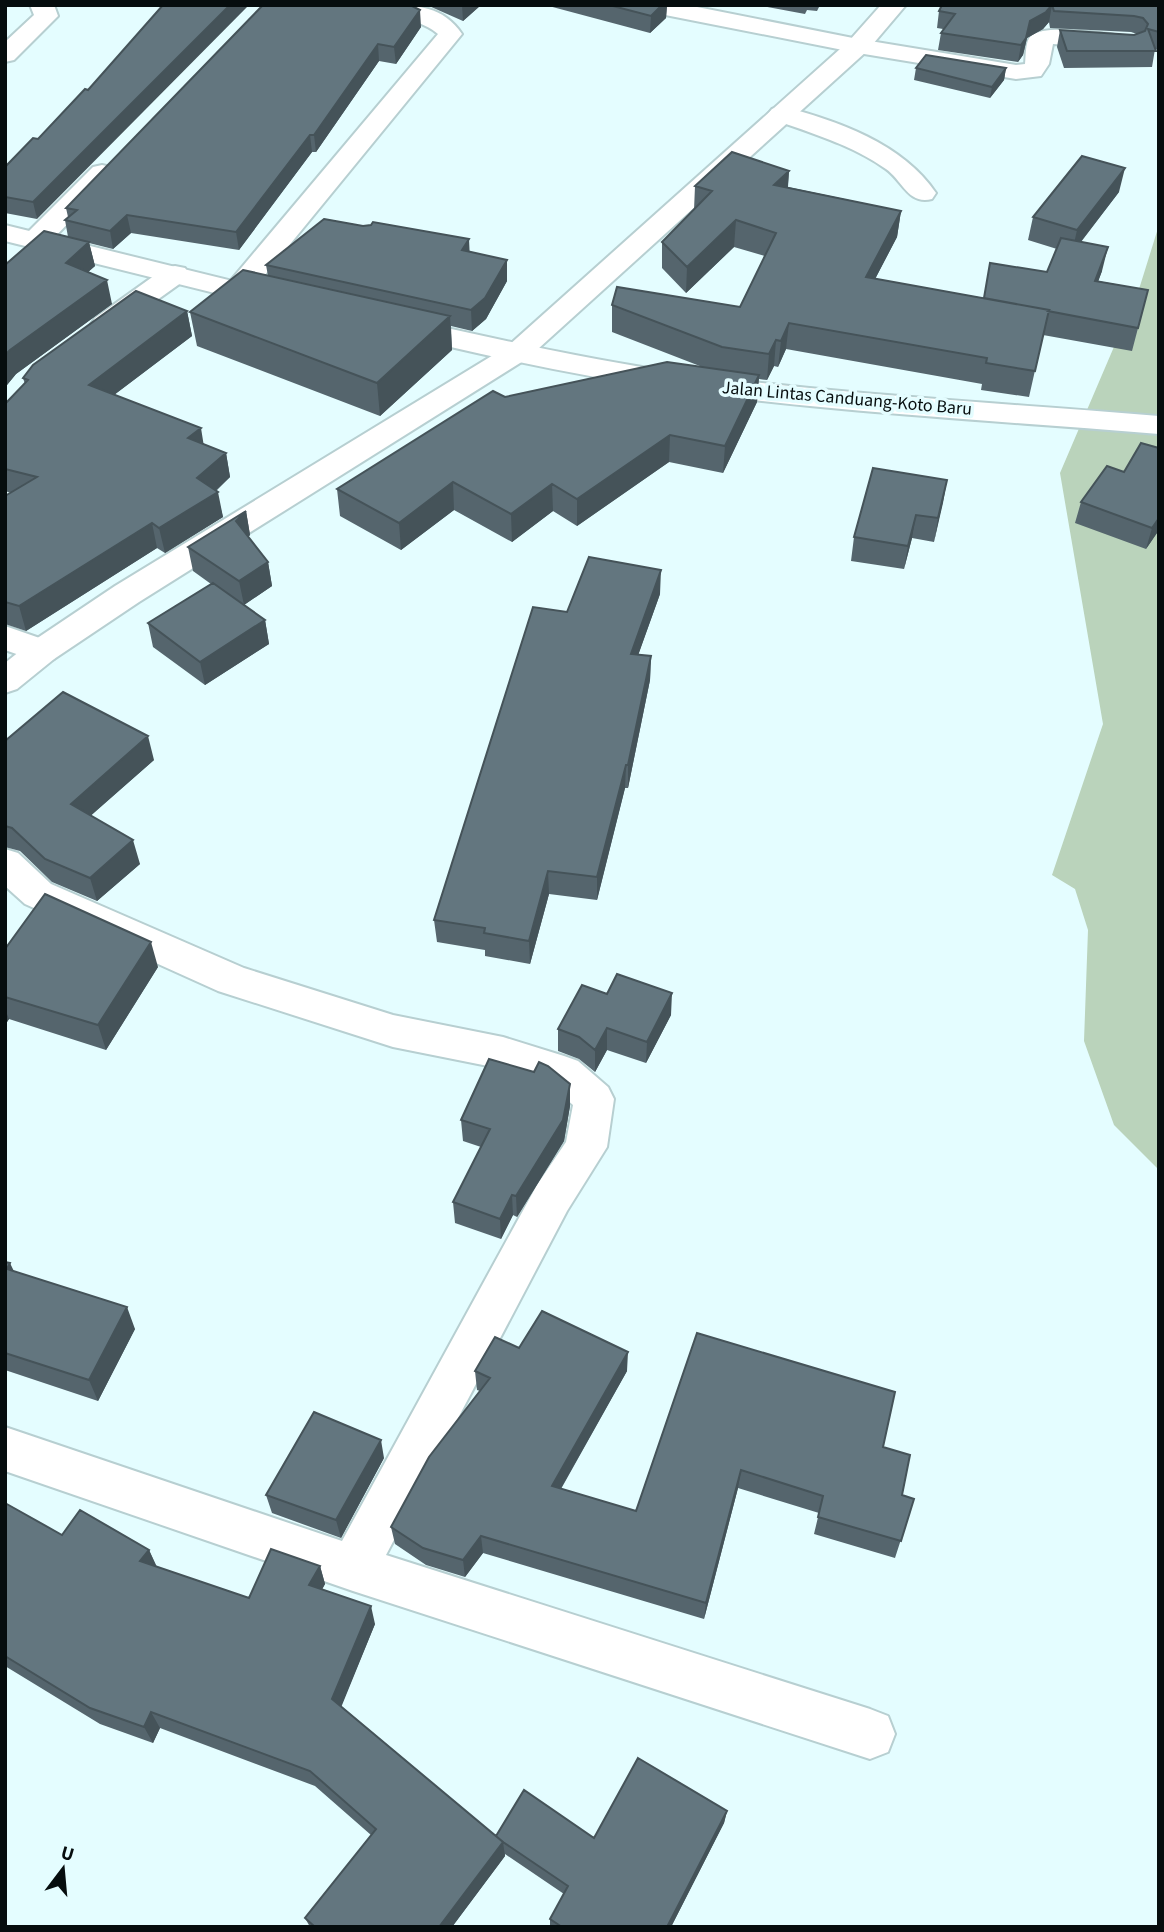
<svg xmlns="http://www.w3.org/2000/svg" width="1164" height="1932" viewBox="0 0 1164 1932" font-family="'Source Sans 3',sans-serif">
<style>
.green{fill:#bad3bb}
.lines{fill:none;stroke-linecap:round;stroke-linejoin:round}
.minor-casing{stroke:#b7cfd1;stroke-width:4}
.tertiary-casing{stroke:#b7cfd1;stroke-width:4}
.secondary-casing{stroke:#b7cfd1;stroke-width:4}
.minor{fill:#fff;fill-rule:evenodd}
.tertiary{fill:#fff;fill-rule:evenodd}
.secondary{fill:#fff;fill-rule:evenodd}
.wall{fill:#55656d}
.shaded-wall{fill:#455359}
.building{fill:#63767f;stroke:#455359;stroke-width:2}
.labels{text-anchor:middle;stroke-width:7;stroke-linejoin:round;paint-order:stroke}
.far-street-label{font-size:18px;fill:#060d0e;stroke:#e4fdff}
</style>
<rect width="100%" height="100%" fill="#e4fdff"/>
<!-- green -->
<path class="green" d="M1159,225V1170L1114,1125L1084,1041L1088,930L1075,889L1052,875L1103,724L1060,473L1140,286Z"/>
<g class="lines">
<defs>
<path id="minor" d="M30,5H54L58,16L14,60L5,62V42L34,15Z
M385,5C417,5 443,6 462,34L246,298L236,300L226,298L222,292L226,286L438,34C424,21 394,17 385,5Z
M638,5H687L858,39L1016,65L1025,64C1026,56 1025,41 1031,36C1046,24 1091,33 1110,34L1119,36L1122,41L1119,46L1110,48L1053,44L1049,64L1041,76L1016,79L858,53L650,12L642,10Z
M781,106C838,121 902,143 936,193L932,199C908,205 903,181 886,169C852,145 811,133 772,119L768,114L772,109Z
M102,165L111,167L115,173L111,179L47,245L37,247L27,245L23,239L27,233L93,167Z
M175,266L185,268L189,274L185,280L115,330L105,333L95,330L91,324L95,318L165,268Z
M5,626L54,643L59,651L54,659L42,663L5,650Z
M5,849L18,853L51,884L244,968L393,1015L503,1037L564,1056L578,1061L608,1087L614,1099L607,1147L567,1211L386,1555L870,1709L888,1716L895,1734L888,1752L870,1759L353,1591L5,1471V1427L342,1541L537,1185L566,1142L573,1105L550,1085L503,1069L393,1047L218,991L25,904L5,886Z"/>
<path id="tertiary" d="M881,5H906L867,51L528,358L139,602L54,659L17,689L5,693V663L30,643L115,586L508,346L849,41Z"/>
<path id="secondary" d="M5,225L281,293L285,299L281,305L271,307L5,241Z
M402,318C497,339 592,361 688,374C844,395 1002,403 1159,416V434C1002,421 844,413 688,392C589,378 489,357 392,333L388,327L392,321Z"/>
</defs>
<!-- minor casing -->
<use href="#minor" class="minor-casing"/>
<!-- tertiary casing -->
<use href="#tertiary" class="tertiary-casing"/>
<!-- secondary casing -->
<use href="#secondary" class="secondary-casing"/>
<!-- minor -->
<use href="#minor" class="minor"/>
<!-- tertiary -->
<use href="#tertiary" class="tertiary"/>
<!-- secondary -->
<use href="#secondary" class="secondary"/>
</g>
<!-- wall -->
<path class="wall" d="M263,5L421,27L396,64L379,61L316,152H312L239,250L131,233L113,249L89,243L95,266L88,272L112,304L16,374L7,385L5,384V265L68,237L65,220L68,217L66,208Z
M416,5H481L463,21L429,6Z
M545,5H667L666,18L650,33Z
M756,5H820L817,11L807,10L805,14Z
M942,5H1159V50L1155,49L1152,67L1064,68L1057,47L1060,30L1134,35L1137,34L1131,32L1050,28L1049,22L1043,29L1027,38L1023,55L1018,62L938,50L941,33L943,29L937,28L939,11Z
M916,68H1006L1004,80L990,98L914,80Z
M33,138L37,219L5,213V167Z
M789,171L788,187L901,211L897,237L875,279L984,298L1047,272L1057,249L1028,240L1033,217L1119,192L1081,242L1102,271L1098,281L1148,290L1132,351L1043,335L1029,397L981,390L982,384L786,349L778,367L774,366L767,380L759,379L757,402L723,473L669,462L577,526L553,511L512,542L454,510L401,550L340,516L337,489L505,397L705,368L612,332V305L740,307L765,256L734,247L686,293L662,268V242L694,210L695,186Z
M363,226L469,239V252L507,281L486,319L472,331L451,326L452,350L380,416L197,346L190,312L268,276L266,265Z
M187,311L192,336L114,395L204,444L226,453L230,477L216,491L223,517L165,553L157,548L26,631L5,624V496L11,493L5,491V404L25,384L23,378Z
M1124,472L1159,530L1146,549L1075,523L1081,502Z
M947,480L934,542L912,538L904,569L851,561L854,537Z
M246,511L250,535L248,537L268,562L272,586L244,605L265,620L269,644L205,685L153,647L148,623L211,584L193,571L188,547Z
M660,594L638,655L651,656L650,680L628,788H625L597,900L549,894L530,964L485,956V950L437,942L434,920L567,612Z
M5,741L154,760L91,815L140,864L97,901L52,882L20,851L5,847Z
M5,949L158,967L106,1050L9,1019L5,1025Z
M671,1015L646,1063L607,1050L595,1072L579,1059L558,1051V1029Z
M570,1106L564,1141L517,1217L513,1215L501,1239L455,1223L453,1202L481,1147L463,1141L461,1120Z
M5,1262L14,1272L135,1329L98,1401L5,1370Z
M697,1333L883,1447L902,1495L914,1499L895,1558L814,1534L819,1513L738,1488L704,1619L483,1553L465,1577L426,1565L395,1544L391,1527L480,1391L477,1390L475,1371L519,1348L627,1371L561,1489L636,1511Z
M384,1458L341,1538L272,1513L266,1495Z
M5,1503L62,1535L149,1550L157,1567L249,1598L320,1566L325,1584L322,1589L375,1624L341,1706L496,1836L594,1838L727,1811L724,1823L671,1927H550V1919L564,1894L505,1854V1856L452,1927H310L305,1918L371,1835L315,1786L160,1728L153,1743L100,1724L5,1666Z"/>
<!-- shaded-wall -->
<path class="shaded-wall" d="M230,5H249L37,219L33,202Z
M462,5H481L463,21Z
M662,5H667L666,18L650,33L651,16Z
M1052,5L1049,22L1043,29L1027,38L1023,55L1018,62L1021,45L1030,21Z
M420,10L421,27L396,64L394,47Z
M378,44L379,61L316,152L314,135Z
M1006,68L1004,80L990,98L992,87Z
M310,135L312,152L239,250L236,232Z
M1125,168L1119,192L1072,253L1077,230Z
M789,171L787,196L774,185Z
M901,211L897,237L862,304L866,277Z
M127,215L131,233L113,249L110,231Z
M736,220L734,247L686,293L687,267Z
M469,239L470,260L462,250Z
M89,242L95,266L71,287L66,263Z
M1108,247L1102,271L1090,304L1095,281Z
M507,260V281L486,319L472,331L471,310Z
M107,280L112,304L16,374L7,385L5,378V355L10,350Z
M187,311L192,336L94,410L89,385Z
M450,316L452,350L380,416L377,383Z
M789,323L786,349L778,367L781,341Z
M776,340L774,366L767,380L769,354Z
M759,375L757,402L723,473L725,446Z
M201,428L205,453L188,438Z
M670,435L669,462L577,526V499Z
M226,453L230,477L204,501L218,492L223,517L165,553L159,528L197,478Z
M947,480L943,503L934,542L938,518Z
M453,482L454,510L401,550L399,523Z
M552,484L553,511L512,542L511,514Z
M246,511L250,535L240,545L236,521Z
M916,515L912,538L904,569L908,546Z
M1159,518V530L1146,549L1152,528Z
M152,523L157,548L26,631L19,606Z
M268,562L272,586L244,605L239,581Z
M661,570L660,594L630,678L631,654Z
M265,620L269,644L205,685L200,662Z
M651,656L650,680L628,788V765Z
M148,736L154,760L78,827L71,804Z
M626,765L625,788L597,900V877Z
M133,840L140,864L97,901L90,878Z
M548,871L549,894L530,964L529,941Z
M151,942L158,967L106,1050L98,1025Z
M672,993L671,1015L646,1063L647,1042Z
M5,1009L9,1019L5,1025Z
M607,1028V1050L595,1072V1050Z
M570,1084V1106L564,1141L517,1217L516,1196Z
M512,1195L513,1215L501,1239L500,1219Z
M10,1263L21,1286L7,1269Z
M127,1307L135,1329L98,1401L89,1380Z
M628,1352L627,1371L552,1504V1486Z
M381,1440L384,1458L341,1538L336,1520Z
M741,1470L738,1488L704,1619L706,1603Z
M481,1536L483,1553L465,1577L463,1560Z
M149,1550L157,1568L140,1561Z
M320,1566L325,1584L315,1603L309,1585Z
M371,1606L375,1624L338,1715L332,1699Z
M151,1712L160,1728L153,1743L144,1727Z
M727,1811L724,1823L671,1927H667Z
M503,1842L505,1856L452,1927H439Z"/>
<!-- building -->
<path class="building" d="M163,5H230L33,202L5,197V167L33,138L38,139L85,89L88,90Z
M263,5H410L420,10L394,47L378,44L314,135H310L236,232L127,215L110,231L65,220L77,210L66,208Z
M609,5H662L651,16Z
M942,5H1052L1046,12L1030,21L1026,38L1021,45L941,33L955,14L939,11Z
M1052,5H1159V32L1148,29L1156,51H1067L1060,30L1134,35L1145,31L1148,24L1143,18L1134,16L1054,11Z
M926,55L1006,68L992,87L916,68Z
M732,152L789,171L774,185L901,211L866,277L1049,310L1035,371L986,363L987,358L789,323L781,341L776,340L769,354L722,347L612,305L617,287L740,307L776,233L736,220L687,267L662,242L712,191L695,186Z
M1082,156L1125,168L1077,230L1033,217Z
M324,219L363,226L371,225L373,222L469,239L462,250L507,260L485,298L471,310L266,265Z
M44,231L89,242L66,263L107,280L10,350L5,355V265Z
M1061,238L1108,247L1095,281L1148,290L1138,328L1048,311L1049,310L984,298L990,263L1047,272Z
M243,270L450,316L377,383L190,312Z
M136,291L187,311L89,385L201,428L188,438L226,453L197,478L218,492L159,528L152,523L19,606L5,602V496L37,477L5,469V404L28,380L23,378L33,365Z
M667,362L759,375L725,446L670,435L577,499L552,484L511,514L453,482L399,523L337,489L493,391L505,397Z
M1141,443L1159,448V518L1152,528L1081,502L1107,466L1124,472Z
M873,468L947,480L938,518L916,515L908,546L854,537Z
M246,511L236,521L268,562L239,581L188,547Z
M589,557L661,570L631,654L651,656L628,765H626L597,877L548,871L529,941L484,933L485,928L434,920L533,607L567,612Z
M213,583L265,620L200,662L148,623Z
M63,692L148,736L71,804L133,840L90,878L45,859L12,828L5,826V741Z
M45,894L151,942L98,1025L5,997V949Z
M617,974L672,993L647,1042L607,1028L595,1050L579,1037L558,1029L582,985L607,994Z
M489,1059L534,1072L539,1062L548,1066L570,1084L563,1120L516,1196L512,1195L500,1219L453,1202L490,1129L461,1120Z
M5,1262L10,1263L7,1269L127,1307L89,1380L5,1353Z
M542,1311L628,1352L552,1486L636,1511L697,1333L895,1392L883,1447L910,1455L902,1495L914,1499L901,1541L818,1517L823,1496L741,1470L706,1603L481,1536L463,1560L423,1548L391,1527L429,1457L490,1378L475,1371L495,1337L519,1348Z
M314,1412L381,1440L336,1520L266,1495Z
M5,1503L62,1535L80,1510L149,1550L140,1561L249,1598L271,1549L320,1566L309,1585L371,1606L332,1699L503,1842L439,1927H315L305,1918L376,1829L310,1771L151,1712L144,1727L90,1708L5,1656Z
M638,1758L727,1811L667,1927H562L550,1919L568,1886L503,1842L496,1836L524,1790L594,1838Z"/>
<g class="labels">
<!-- far-street labels -->
<g class="far-street-label">
<text transform="translate(847 398) rotate(5)" y="6">Jalan Lintas Canduang-Koto Baru</text>
</g>
</g>
<!-- border -->
<rect width="1164" height="1932" fill="none" stroke="#060d0e" stroke-width="14"/>
<!-- north arrow -->
<g transform="translate(63 1869) rotate(16)" stroke="#e4fdff" stroke-width="5" paint-order="stroke">
<path d="M0-5L12 26L0 18L-12 26Z" fill="#060d0e"/>
<text y="-10" font-size="19" font-weight="bold" text-anchor="middle" fill="#060d0e">U</text>
</g>
</svg>
